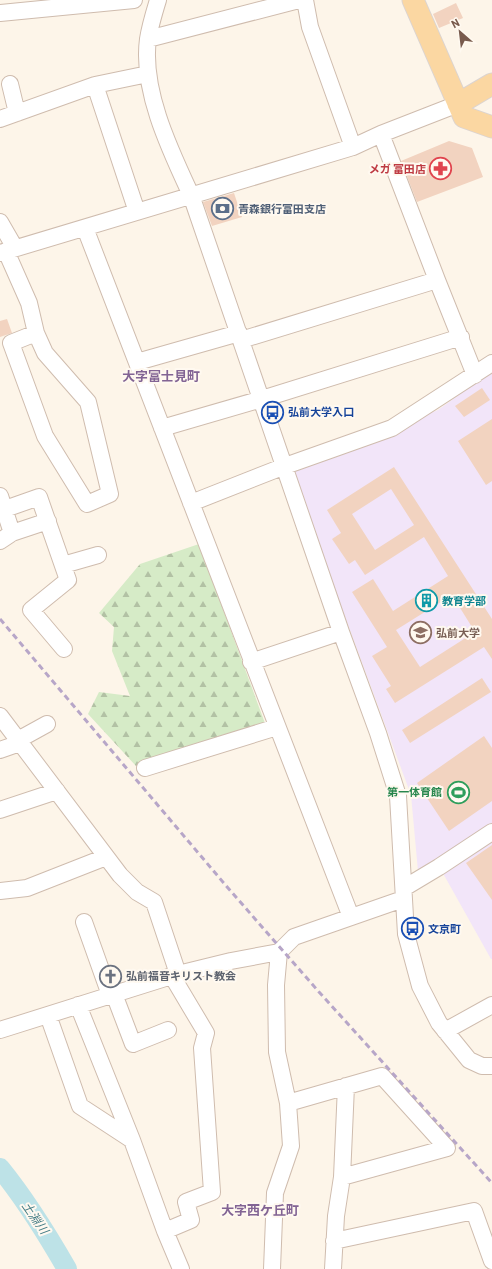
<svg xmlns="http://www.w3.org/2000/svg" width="492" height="1269" viewBox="0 0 492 1269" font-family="Barlow,'Noto Sans JP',sans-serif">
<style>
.education{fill:#f2e5f9}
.forest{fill:url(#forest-firs)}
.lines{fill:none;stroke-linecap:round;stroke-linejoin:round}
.river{stroke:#bde2e7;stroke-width:20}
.building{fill:#f2d3c0;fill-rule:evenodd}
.minor-casing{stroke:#cfbcae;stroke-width:18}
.major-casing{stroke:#dcd4d0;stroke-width:23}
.minor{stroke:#fff;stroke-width:16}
.major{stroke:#fbd7a2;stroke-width:21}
.rail{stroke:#b7a6c8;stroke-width:3;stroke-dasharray:6 4;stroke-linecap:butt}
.labels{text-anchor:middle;stroke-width:4;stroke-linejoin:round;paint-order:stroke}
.health-label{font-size:11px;font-weight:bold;fill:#be3a42;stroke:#fff9f0;text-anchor:end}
.service-label{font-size:11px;font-weight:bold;fill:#4e5e75;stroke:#fff9f0;text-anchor:start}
.transit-label{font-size:11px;font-weight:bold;fill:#164399;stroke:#fff9f0;text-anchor:start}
.culture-label{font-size:11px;font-weight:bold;fill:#0d838f;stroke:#fff9f0;text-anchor:start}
.education-label{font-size:11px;font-weight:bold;fill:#785e54;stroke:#fff9f0;text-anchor:start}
.leisure-label{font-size:11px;font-weight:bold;fill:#27864d;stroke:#fff9f0;text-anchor:end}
.worship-label{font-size:11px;font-weight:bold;fill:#5b616d;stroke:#fff9f0;text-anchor:start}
.water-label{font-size:12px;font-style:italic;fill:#427b84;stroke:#fff9f0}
.quarter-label{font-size:13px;font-weight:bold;fill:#826494;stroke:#fff9f0}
</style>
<defs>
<pattern id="forest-firs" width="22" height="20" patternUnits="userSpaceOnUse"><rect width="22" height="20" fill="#d6ebc7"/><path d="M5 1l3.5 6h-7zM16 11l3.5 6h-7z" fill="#b2c1a4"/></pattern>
</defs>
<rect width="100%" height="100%" fill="#fdf5e9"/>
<!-- education -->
<path class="education" d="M492,371V959H491L435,859L418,871L411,795L291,471L438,410Z"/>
<!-- forest -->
<path class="forest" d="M199,544L266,726L136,766L88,714L99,692L130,696L112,651L114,627L99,613L140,564Z"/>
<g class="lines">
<!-- river -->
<path class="river" d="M0,1168C26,1200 47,1234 67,1269"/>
</g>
<!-- building -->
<path class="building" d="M456,3L463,18L439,28L433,14Z
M449,141L472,148L483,177L417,202L401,161Z
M234,193L242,217L212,226L203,202Z
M7,319L12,333L0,337V321Z
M482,388L490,400L464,417L455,406Z
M492,419V481L486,485L458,441Z
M394,467L492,619V659L484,647L395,703L386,689L391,686L372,656L387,647L352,592L373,579L393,611L448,576L424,537L365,575L355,560L349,564L332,539L341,533L327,510ZM391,489L414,525L375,550L352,514ZM452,595L475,632L420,667L396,630Z
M482,678L491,692L410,743L402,730Z
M484,736L492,748V801L449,831L417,783Z
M492,845V900L466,863Z"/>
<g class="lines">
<defs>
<path id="minor" d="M158,0C154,13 150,26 148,39C141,90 170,150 191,195L341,632L378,733L398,796L406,934L420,986L439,1023L469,1060L482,1066H492
M305,0L310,27L353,147
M0,13L134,0
M148,39L299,0
M10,84L17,113
M95,85L137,212
M0,119L95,85L148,74
M381,134L437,280L475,375
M0,222L15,248
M85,228L351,917
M6,251L29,303L36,333L45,353L88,402L110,494L87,504L45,436L11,343L36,333
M0,253L353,147L381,134L458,104
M241,340L437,280
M137,362L239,333
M162,428L262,399L461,337
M0,496L12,533
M191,503L285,466L392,428L492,363
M5,509L39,497L68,580L31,610L64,649
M0,541L12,533L48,521
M63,565L98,555
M251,662L341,632
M0,716L120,875L137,892L154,902L178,974
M18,740L47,724
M0,750L20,743
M145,768L277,727
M0,810L57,791
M404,888L439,867L492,832
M0,891L27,888L106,857
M84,922L110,995
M114,994L133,1044L168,1030
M78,1005L132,1140L165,1231L181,1269
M48,1015L80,1106L132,1140
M0,1030L178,974L231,961L279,952L294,937L403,899
M445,1031L492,1005
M288,1103L382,1076L447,1148L342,1177
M165,1231L191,1220L186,1202L212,1192L202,1048L206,1033L172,976
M334,1241L474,1211L492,1261
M272,1269L275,1193L291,1146L288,1103L277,1052L276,985L279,952
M333,1269L336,1216L342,1177L346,1086"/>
<path id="major" d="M413,0L464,117L492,127
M458,104L492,84"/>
</defs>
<!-- minor casing -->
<use href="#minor" class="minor-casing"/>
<!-- major casing -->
<use href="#major" class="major-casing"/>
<!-- minor -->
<use href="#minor" class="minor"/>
<!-- major -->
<use href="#major" class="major"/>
<!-- rail -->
<path class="rail" d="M0,619L228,888L319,992L492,1183"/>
</g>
<!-- icons -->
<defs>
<symbol id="pharmacy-ring" viewBox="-11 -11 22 22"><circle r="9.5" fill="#fff9f0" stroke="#e0444e" stroke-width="1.5"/><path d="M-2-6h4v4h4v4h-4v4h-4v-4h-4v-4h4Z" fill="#e0444e"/></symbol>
<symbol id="bank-ring" viewBox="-11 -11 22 22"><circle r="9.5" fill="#fff9f0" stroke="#5c6f8a" stroke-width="1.5"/><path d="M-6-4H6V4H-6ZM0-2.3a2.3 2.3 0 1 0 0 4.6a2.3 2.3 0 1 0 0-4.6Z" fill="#5c6f8a"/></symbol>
<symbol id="bus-ring" viewBox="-11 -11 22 22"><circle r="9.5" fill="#fff9f0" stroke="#1a4fb4" stroke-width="1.5"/><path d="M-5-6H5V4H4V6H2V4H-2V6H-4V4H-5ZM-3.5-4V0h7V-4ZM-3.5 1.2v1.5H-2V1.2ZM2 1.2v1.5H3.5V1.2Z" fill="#1a4fb4"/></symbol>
<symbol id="building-ring" viewBox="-11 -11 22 22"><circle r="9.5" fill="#fff9f0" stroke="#0f9aa8" stroke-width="1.5"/><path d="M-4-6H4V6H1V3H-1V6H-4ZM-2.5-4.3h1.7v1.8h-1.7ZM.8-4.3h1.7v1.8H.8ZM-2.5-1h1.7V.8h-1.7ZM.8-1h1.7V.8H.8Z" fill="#0f9aa8"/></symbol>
<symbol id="university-ring" viewBox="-11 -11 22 22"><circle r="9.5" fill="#fff9f0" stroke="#8d6e63" stroke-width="1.5"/><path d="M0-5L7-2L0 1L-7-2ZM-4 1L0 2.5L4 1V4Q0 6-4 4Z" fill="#8d6e63"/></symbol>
<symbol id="stadium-ring" viewBox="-11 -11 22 22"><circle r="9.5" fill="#fff9f0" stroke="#2e9e5b" stroke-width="1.5"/><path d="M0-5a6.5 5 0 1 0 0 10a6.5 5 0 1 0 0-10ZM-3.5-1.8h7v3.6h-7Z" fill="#2e9e5b"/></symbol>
<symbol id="church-ring" viewBox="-11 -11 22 22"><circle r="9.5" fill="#fff9f0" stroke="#6b7280" stroke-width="1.5"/><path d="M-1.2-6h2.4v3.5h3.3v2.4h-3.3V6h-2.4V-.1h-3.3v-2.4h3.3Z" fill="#6b7280"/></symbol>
</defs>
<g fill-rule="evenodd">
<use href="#pharmacy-ring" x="428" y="156" width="25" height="25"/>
<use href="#bank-ring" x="210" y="196" width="25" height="25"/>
<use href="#bus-ring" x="260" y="400" width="25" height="25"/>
<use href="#building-ring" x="414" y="588" width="25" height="25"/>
<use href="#university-ring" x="408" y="620" width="25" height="25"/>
<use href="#stadium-ring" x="446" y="780" width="25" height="25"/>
<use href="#bus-ring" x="400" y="916" width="25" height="25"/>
<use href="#church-ring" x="98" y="964" width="25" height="25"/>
</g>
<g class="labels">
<!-- health labels -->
<g class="health-label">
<text x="426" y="173">メガ 富田店</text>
</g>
<!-- service labels -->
<g class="service-label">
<text x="238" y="213">青森銀行富田支店</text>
</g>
<!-- transit labels -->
<g class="transit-label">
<text x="288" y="416">弘前大学入口</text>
<text x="428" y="933">文京町</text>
</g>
<!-- culture labels -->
<g class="culture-label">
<text x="442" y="605">教育学部</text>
</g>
<!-- education labels -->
<g class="education-label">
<text x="436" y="637">弘前大学</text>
</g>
<!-- leisure labels -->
<g class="leisure-label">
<text x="442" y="796">第一体育館</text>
</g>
<!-- worship labels -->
<g class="worship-label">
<text x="126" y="980">弘前福音キリスト教会</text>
</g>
<!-- water labels -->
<g class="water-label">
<text transform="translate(35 1218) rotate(55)" y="4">土淵川</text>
</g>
<!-- quarter labels -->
<g class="quarter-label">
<text x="161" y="381">大字富士見町</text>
<text x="260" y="1215">大字西ケ丘町</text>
</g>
</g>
<!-- north arrow -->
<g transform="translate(460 32) rotate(332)" stroke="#fff9f0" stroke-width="3" paint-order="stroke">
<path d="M0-3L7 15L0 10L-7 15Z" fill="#785a4c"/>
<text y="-6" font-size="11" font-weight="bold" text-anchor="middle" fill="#785a4c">N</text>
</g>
</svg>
